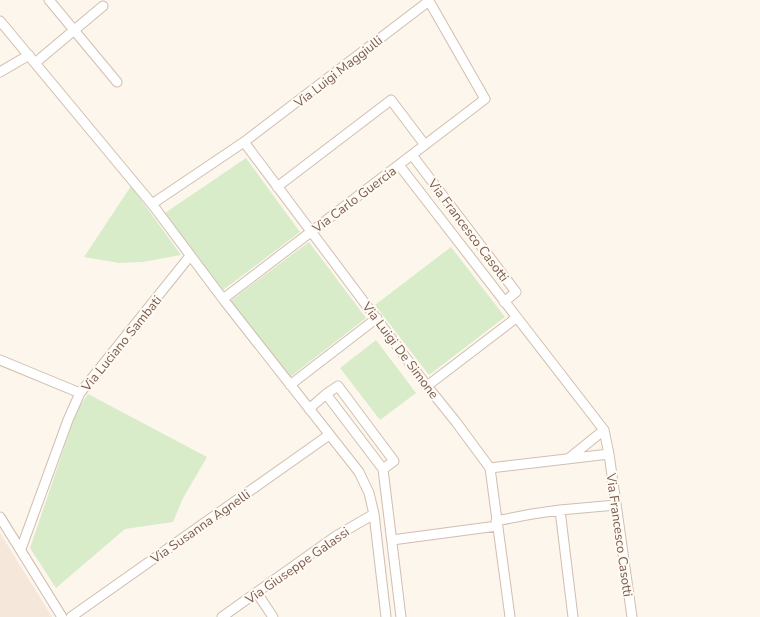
<svg xmlns="http://www.w3.org/2000/svg" width="760" height="617" viewBox="0 0 760 617" font-family="'Nunito Sans',sans-serif">
<style>
.residential{fill:#f5e8da}
.green{fill:#d8ecc9}
.lines{fill:none;stroke-linecap:round;stroke-linejoin:round}
.minor-casing{stroke:#d1beb0;stroke-width:11}
.minor{stroke:#fff;stroke-width:9}
.labels{text-anchor:middle;stroke-width:4;stroke-linejoin:round;paint-order:stroke}
.street-label{font-size:13px;fill:#7a5c4d;stroke:#fffaf3}
</style>
<rect width="100%" height="100%" fill="#fdf6ec"/>
<!-- residential -->
<path class="residential" d="M0,533L46,607L52,617H0Z"/>
<!-- green -->
<path class="green" d="M246,158L300,232L223,290L165,213Z
M131,186L181,255L143,262L119,263L84,257Z
M309,242L366,318L290,377L230,301Z
M451,247L505,317L429,375L375,305Z
M376,340L416,393L380,420L340,368Z
M88,394L207,457L183,498L173,522L125,529L56,588L30,548L77,410Z"/>
<g class="lines">
<defs>
<path id="minor" d="M49,0L117,82
M0,21L152,204L223,299L359,472L369,493L374,514L386,617
M35,63L103,6
M0,72L29,55
M244,142L427,386L456,422L490,468L510,617
M412,155L516,292L504,302
M399,165L604,430L609,454L632,617
M277,187L391,100L425,145
M152,204L244,142L429,1L485,99L223,299
M0,360L80,393
M290,385L377,318
M427,386L516,318
M326,394L338,386L394,461L383,469
M309,409L326,394L383,469L401,617
M568,459L604,430
M490,468L609,454
M560,510L573,617
M0,517L62,617
M496,521L532,514L560,510L616,505
M392,540L497,526
M21,549L68,420L80,393L190,256
M257,593L273,617
M71,617L329,435
M222,617L336,536L374,514"/>
</defs>
<!-- minor casing -->
<use href="#minor" class="minor-casing"/>
<!-- minor -->
<use href="#minor" class="minor"/>
</g>
<g class="labels">
<!-- street labels -->
<g class="street-label">
<text transform="translate(338 71) rotate(-38)" y="5">Via Luigi Maggiulli</text>
<text transform="translate(354 199) rotate(-37)" y="5">Via Carlo Guercia</text>
<text transform="translate(469 230) rotate(53)" y="5">Via Francesco Casotti</text>
<text transform="translate(121 343) rotate(-51)" y="5">Via Luciano Sambati</text>
<text transform="translate(401 350) rotate(53)" y="5">Via Luigi De Simone</text>
<text transform="translate(200 526) rotate(-35)" y="5">Via Susanna Agnelli</text>
<text transform="translate(620 535) rotate(82)" y="5">Via Francesco Casotti</text>
<text transform="translate(297 565) rotate(-35)" y="5">Via Giuseppe Galassi</text>
</g>
</g>
</svg>
